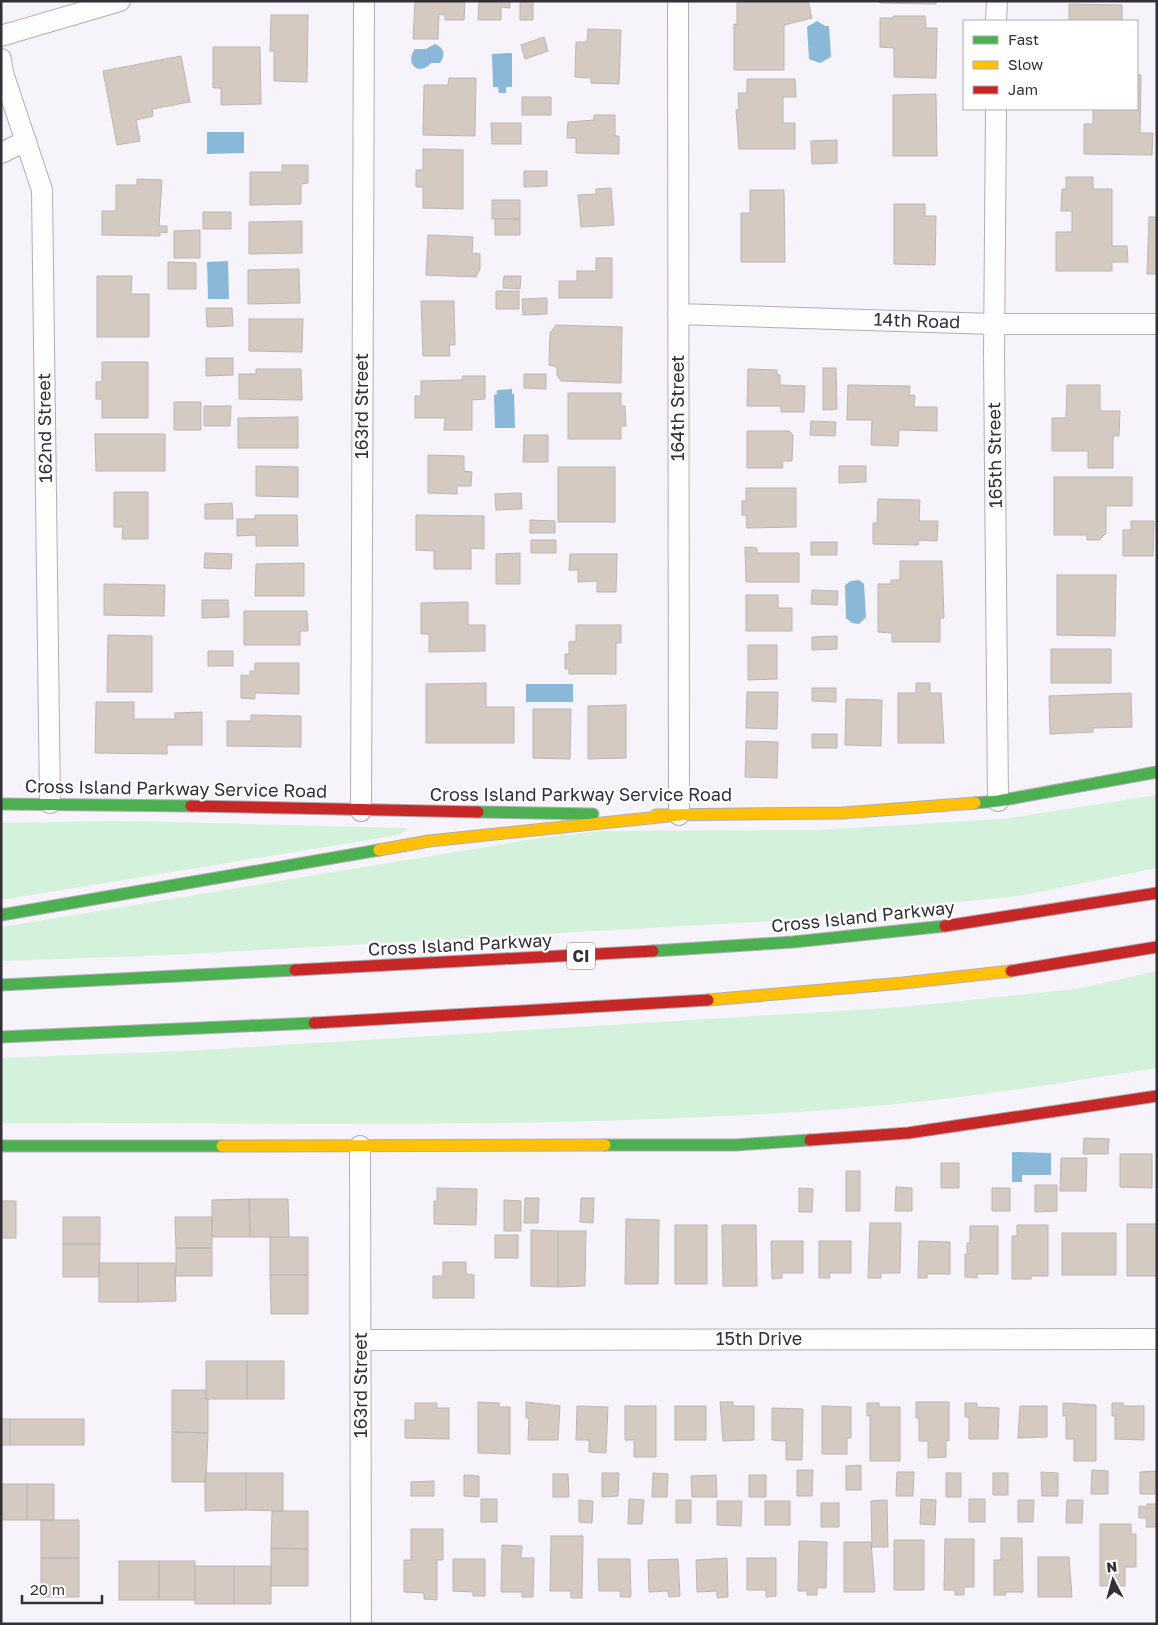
<svg xmlns="http://www.w3.org/2000/svg" width="1158" height="1625" viewBox="0 0 1158 1625" font-family="'Golos Text',sans-serif">
<style>
.green{fill:#d4f1db}
.water{fill:#8ab8d8}
.building{fill:#d5cac2;stroke:#bbb6b6}
.lines{fill:none;stroke-linecap:round;stroke-linejoin:round}
.street-casing{stroke:#b1aeb5;stroke-width:22}
.fast-casing{stroke:#b1aeb5;stroke-width:13}
.slow-casing{stroke:#b1aeb5;stroke-width:13}
.jam-casing{stroke:#b1aeb5;stroke-width:13}
.street{stroke:#fefdfe;stroke-width:20}
.fast{stroke:#4caf50;stroke-width:11}
.slow{stroke:#ffc107;stroke-width:11}
.jam{stroke:#c62828;stroke-width:11}
.labels{text-anchor:middle;stroke-width:4.5;stroke-linejoin:round;paint-order:stroke}
.shield{fill:#fff;stroke:#706d73;stroke-width:1}
.shield-label{font-size:16px;font-weight:bold;fill:#322f37}
.street-label{font-size:18px;fill:#322f37;stroke:#fff}
</style>
<rect width="100%" height="100%" fill="#f6f3fa"/>
<!-- green -->
<path class="green" d="M1157,795V868L1019,896L774,921L171,955L1,961V927L546,837L602,831L818,830L1003,819Z
M127,821L408,828L399,835L1,900V823Z
M1157,971V1068C1051,1085 946,1101 839,1109C561,1130 280,1122 1,1123V1058L186,1051L904,1007L1076,989Z"/>
<!-- water -->
<path class="water" d="M817,21L825,26H829L831,57L820,63L809,59L807,27Z
M435,44C444,48 446,54 440,63H431C419,77 404,63 415,49H426Z
M512,53V87H506V93H499L498,87H493L492,54Z
M207,132H244V153L207,154Z
M228,261L229,299H208L207,262Z
M512,389V394H514L515,428H495L494,395L497,394V390Z
M859,580L864,584L866,617L859,624L852,623L846,618L845,585L851,581Z
M526,684H573V702H526Z
M1012,1152L1051,1153V1175H1022V1182H1012Z"/>
<!-- building -->
<path class="building" d="M415,1H465L464,20H445V15L439,14L438,39H413Z
M479,1H510V8L501,7V20H478Z
M520,1H533V20H520Z
M737,1H808L812,18L784,25V70H734V24L737,25Z
M880,1H936V4L880,3Z
M1069,4L1122,5V21H1069Z
M271,15H308L307,82L274,81V51H270Z
M893,16H925L926,28H937L936,78L894,77V48L880,47V18H893Z
M588,29L621,30L619,84L591,83V78L575,77L576,42H587Z
M544,37L548,51L525,59L521,45Z
M213,47H260L261,104L221,105V88H213Z
M181,56L190,102L152,109L153,116L136,120L140,141L117,145L103,71Z
M1137,75H1141L1140,133H1153L1152,155L1084,154V124H1093V109H1137Z
M449,78H476L475,136L423,135L424,85H448Z
M747,79H795L796,97H783V123H795V149H739L736,110H739L738,93H747Z
M936,94L937,156H893V95Z
M522,97H551V115H522Z
M594,115H615V136H619V154L576,153V138H567L568,122L594,120Z
M491,123H521V144H492Z
M837,140V163L812,164L811,141Z
M423,149L463,150V209L423,208V187H416V170H423Z
M282,165H308V183L301,184V204L250,205V172H282Z
M524,171H547V186L524,187Z
M1066,177H1093V189H1112V246H1127L1128,262H1112V271H1056V232H1072V211H1061L1062,189H1066Z
M137,179L162,180L159,226H167V233L160,232V236L102,235V211H116V185H137Z
M611,188L614,225L581,227L578,195L596,194V189Z
M750,190H784L785,262H741V213H750Z
M492,200H520V219H492Z
M894,204H925V216H936L935,265L894,264Z
M203,212H231V229H203Z
M1149,217H1157V274H1147Z
M495,219H520V235H495Z
M302,221V253L249,254V222Z
M200,230V258H174V231Z
M428,235L473,237L472,253L480,254V269L476,277L426,275Z
M596,258H612V298H559V281H577V271H596Z
M168,262L196,263V289H168Z
M299,269L300,303L248,304V270Z
M97,276H132L131,294H149V337H97Z
M504,276H521L520,289L503,288Z
M496,291H519V309H496Z
M547,298V314L523,315L522,299Z
M421,301H454L455,345H449L450,356H423Z
M206,308H232L233,326L207,327Z
M249,319H303L302,352L249,351Z
M556,325L622,327L621,383L561,381L557,375V367L549,365L550,333Z
M206,358H233V375L206,376Z
M102,362H148V418H102V399H96V382H102Z
M823,368H836L837,409L823,410Z
M256,369H301L302,400L239,399V374H256Z
M748,369L777,370V375H780V385L805,386L804,412H781V406H747Z
M524,374H546V389L524,388Z
M463,376H485V399L472,400V430H444L445,418H415V396H421V381L462,380Z
M848,385L910,386L909,396L915,395L914,407H937V431L899,430L898,446L871,445L872,420H847Z
M1067,385H1100V411H1120L1119,436H1113V468H1088V451H1052V418H1066Z
M568,393H621V406H625L626,426H621V439H568Z
M174,402H201V430H174Z
M204,406H231L230,426H204Z
M298,417V448H238V418Z
M811,421L836,422L835,436L810,435Z
M747,431H789L793,435L792,461H782L783,468H747Z
M95,434H165V471H96Z
M524,435H548V462H523Z
M428,455L464,456V471L472,472L471,486H457V494L428,493Z
M256,466L298,467V497L256,496Z
M839,466H866V482L839,483Z
M558,467H615V522H558Z
M1054,477H1132V506H1106V533L1099,540H1087V535H1054Z
M746,488H796V527L747,528L746,515H742V501H746Z
M114,492H148V539H122L123,527H114Z
M521,493L522,509L496,510L495,494Z
M878,499L920,500L919,521H938L937,541L919,540L918,545L873,544V523H877Z
M232,503L233,519H205V504Z
M255,515H297L298,546H256V535L237,536V519H255Z
M416,515L484,516V549L471,548V569H434V551L416,550Z
M530,520L555,521V533H530Z
M1131,521H1154L1153,556H1123V530H1131Z
M531,540H556V553H531Z
M811,542H837V555H811Z
M745,547L757,548V553H799V582H746Z
M205,553L232,554L231,569L204,568Z
M520,553V584H496V554Z
M570,554H617L616,592H597V581L578,582V570H569Z
M900,561H942L944,618H940V642H892V633L878,632V584H891V580H900Z
M304,563V596H255L256,564Z
M1057,575H1116L1115,636L1057,635Z
M104,584L165,585L164,616L104,615Z
M812,590L838,591L837,605L811,604Z
M746,595H778V608H792V631H746Z
M202,600H228L229,617L202,618Z
M468,602V625H485V651L429,652V634H421V603Z
M244,611H307L308,631H300V645H244Z
M576,625H621V643H616V674H569V669H565V654H569V642L576,641Z
M108,635L152,636V692H107Z
M837,636V649L812,650V637Z
M748,645H777V679L748,680Z
M1051,649H1111V683H1051Z
M208,651H233V666H208Z
M255,663H299V694L255,693V699L241,698V675L250,676V671H255Z
M486,683V707H514V743H426V684Z
M916,683H930V693H941L944,743H898V693H916Z
M812,688H836V702L812,701Z
M747,692H778L777,729L746,728Z
M1131,693L1132,727L1093,728V732L1050,734L1049,696Z
M846,699L882,700L881,746L845,745Z
M96,702H134V719H175V713L202,712V745H167V754L95,753Z
M626,705V758L588,759V706Z
M533,709H571L570,759L533,758Z
M251,715L301,716V747L227,746V721H251Z
M812,734H837V748H812Z
M746,741L778,742L777,778L745,777Z
M1084,1138L1109,1139L1108,1154H1083Z
M1120,1154H1152V1188L1120,1187Z
M1061,1158H1087L1086,1191H1060Z
M941,1163H959V1188H941Z
M846,1171H860V1211H846Z
M1035,1185H1057V1211L1035,1212Z
M896,1187L912,1188V1211H895Z
M437,1188L477,1189L476,1225L434,1224V1201H437Z
M799,1188L813,1189L812,1212H799Z
M992,1188H1010V1211H992Z
M525,1198H539L538,1223H524Z
M581,1198H594L593,1223L580,1222Z
M249,1199L250,1237H212V1200Z
M249,1199H288L289,1237H250Z
M504,1200L521,1201V1231H504Z
M1,1201H16V1238H1Z
M63,1217H100V1244H63Z
M175,1217H212V1248H176Z
M626,1219L659,1220L658,1284H625Z
M870,1223H901L900,1273H881V1278H868Z
M1127,1224H1157V1276H1127Z
M675,1225H707V1284H675Z
M722,1225H756L757,1286H723Z
M1017,1225H1048V1276H1031V1279H1012V1236H1017Z
M970,1226H998V1274H977V1278L965,1277V1254H970L967,1252V1243H970Z
M531,1230L558,1231V1287L531,1286Z
M558,1231H586L585,1286L558,1287Z
M1062,1233H1116V1275H1062Z
M495,1235H518V1258H495Z
M270,1237H308V1275H270Z
M771,1241H803V1273H782V1278L772,1279Z
M819,1241H851V1273H829L830,1278H819Z
M919,1241L950,1242V1274H927V1278H918Z
M63,1244H100L99,1277H63Z
M176,1248H212V1276H176Z
M443,1262H466V1274L474,1275V1298H433V1276H443Z
M99,1263H138V1302H99Z
M138,1263H175L176,1301L138,1302Z
M270,1275H308V1314H271Z
M206,1361H247V1399H206Z
M247,1361H284V1399H247Z
M172,1390H206V1399H208V1433L172,1432Z
M478,1402L499,1403V1407H510V1454L478,1453Z
M526,1402L560,1406L558,1440H528L529,1418H526Z
M720,1402H733V1406H754V1440L723,1441Z
M916,1402H949V1441L946,1440V1457L928,1458V1441H919V1418H916Z
M415,1403H437V1408H449V1439L405,1438V1420H415Z
M867,1403H879V1407H900V1461H870V1416H867Z
M965,1403H977V1407L999,1408L998,1439H969V1417H965Z
M1063,1403L1096,1405V1461H1074V1439H1066V1416H1063Z
M1112,1403H1123V1406H1144V1440L1115,1439V1416H1112Z
M577,1406L608,1407L606,1453L589,1452V1440H576Z
M625,1406H656V1457H634V1440H625Z
M675,1406H706V1440H675Z
M822,1406L851,1407V1438H847V1454H822Z
M1020,1406H1047V1437L1018,1438Z
M772,1408L803,1409L802,1460H786V1441L772,1440Z
M1,1419H10V1445H1Z
M10,1419H84V1445H10Z
M172,1432L208,1433L206,1482H172Z
M861,1465V1490H846V1466Z
M797,1470H813L812,1496H797Z
M1092,1470L1108,1471V1494H1091Z
M1156,1471L1155,1494H1140V1472Z
M897,1472H914L913,1496H896Z
M1041,1472L1058,1473V1496H1042Z
M205,1473H246V1510L205,1511Z
M246,1473H283V1511L246,1510Z
M602,1473H619L618,1496L602,1497Z
M653,1473L668,1474L667,1497H652Z
M946,1473H961V1497H946Z
M993,1473H1008V1495H993Z
M553,1474H568L569,1497H553Z
M464,1475L479,1476V1497L464,1496Z
M716,1475L717,1497H692L691,1476Z
M749,1475H766V1497H749Z
M434,1481V1496H411V1482Z
M1,1484H27V1520H1Z
M27,1484H54V1520H27Z
M481,1499H497V1522H481Z
M629,1499L644,1500L642,1524H628Z
M921,1499L936,1500L935,1525L920,1524Z
M969,1499H985V1522H969Z
M579,1500L593,1501L592,1523L579,1522Z
M676,1500H691V1523H676Z
M887,1500L888,1547H872L871,1501Z
M1018,1500H1034L1033,1522H1018Z
M1067,1500H1083L1082,1523H1066Z
M717,1501H742L741,1526L717,1525Z
M765,1501H790V1525H765Z
M821,1503H839V1527H821Z
M1147,1504H1157V1527H1146L1147,1518H1139V1506L1147,1507Z
M272,1511H308V1549L271,1548Z
M41,1520H79V1558H41Z
M1100,1524H1131V1534H1136V1567H1125V1586H1100Z
M411,1529H443V1560H437V1600L424,1599V1593L404,1592V1560H411Z
M551,1536H583L582,1598H571V1591H550Z
M1001,1538H1022L1023,1592H1005L1006,1595H994V1560H1001Z
M945,1539H974V1587H964V1595H955V1590H944Z
M894,1540H924V1590H894Z
M799,1541L827,1542L826,1588H817V1595H807V1591H798Z
M844,1542H871L875,1592H844Z
M502,1545L522,1546L521,1558H534L533,1597H522V1592H501Z
M271,1548L308,1549V1586H271Z
M1038,1557H1069L1072,1597H1038Z
M41,1558H79V1597H41Z
M727,1558L728,1597L717,1598V1591L697,1592L696,1560Z
M747,1558H776V1596L766,1597V1590H747Z
M453,1559H485V1596H473V1592L453,1591Z
M598,1559H630L631,1597H620L621,1591H599Z
M678,1559L680,1596L669,1597L668,1591L649,1592L648,1560Z
M119,1561H159V1600H119Z
M159,1561H195V1600H159Z
M195,1566H234V1604H195Z
M234,1566H271V1604H234Z"/>
<g class="lines">
<defs>
<path id="street" d="M678,1L679,815
M996,21L997,1
M1,36L120,1
M1,59L3,73L42,190L50,803
M996,109L994,354L998,801
M1,153L26,141
M678,314L994,324H1157
M361,811L364,1
M360,1146L361,1624
M361,1340L1157,1339"/>
<path id="fast" d="M975,803L998,801L1157,772
M1,804L191,806
M478,812L593,814
M1,915L379,850
M653,951L793,942L945,926
M1,985L295,970
M1,1037L314,1023
M605,1145H736L810,1140
M1,1146H222"/>
<path id="slow" d="M656,815L842,813L975,803
M379,850L429,841L679,815
M708,1000L903,983L1011,971
M222,1146L605,1145"/>
<path id="jam" d="M191,806L478,812
M945,926L1157,893
M295,970L653,951
M1011,971L1157,947
M314,1023L708,1000
M810,1140L908,1133L1157,1096"/>
</defs>
<!-- street casing -->
<use href="#street" class="street-casing"/>
<!-- fast casing -->
<use href="#fast" class="fast-casing"/>
<!-- slow casing -->
<use href="#slow" class="slow-casing"/>
<!-- jam casing -->
<use href="#jam" class="jam-casing"/>
<!-- street -->
<use href="#street" class="street"/>
<!-- fast -->
<use href="#fast" class="fast"/>
<!-- slow -->
<use href="#slow" class="slow"/>
<!-- jam -->
<use href="#jam" class="jam"/>
</g>
<g class="labels">
<!-- shield labels -->
<rect class="shield" x="567" y="942.5" width="28" height="27" rx="4"/>
<g class="shield-label">
<text x="581" y="962">CI</text>
</g>
<!-- street labels -->
<g class="street-label">
<text transform="translate(917 321) rotate(2)" y="6">14th Road</text>
<text transform="translate(362 406) rotate(-90)" y="6">163rd Street</text>
<text transform="translate(678 408) rotate(-90)" y="6">164th Street</text>
<text transform="translate(45 428) rotate(-91)" y="6">162nd Street</text>
<text transform="translate(995 455) rotate(-91)" y="6">165th Street</text>
<text transform="translate(176 789) rotate(1)" y="6">Cross Island Parkway Service Road</text>
<text x="581" y="801">Cross Island Parkway Service Road</text>
<text transform="translate(863 917) rotate(-6)" y="6">Cross Island Parkway</text>
<text transform="translate(460 945) rotate(-3)" y="6">Cross Island Parkway</text>
<text x="759" y="1345">15th Drive</text>
<text transform="translate(361 1385) rotate(-90)" y="6">163rd Street</text>
</g>
</g>
<!-- border -->
<rect width="1158" height="1625" fill="none" stroke="#322f37" stroke-width="5"/>
<!-- legend -->
<rect x="963" y="20" width="175" height="90" fill="#ffffff" stroke="#adacaf"/>
<rect x="973" y="36" width="25" height="8" fill="#4caf50" stroke="#adacaf"/>
<text x="1008" y="45" font-size="15" fill="#322f37">Fast</text>
<rect x="973" y="61" width="25" height="8" fill="#ffc107" stroke="#adacaf"/>
<text x="1008" y="70" font-size="15" fill="#322f37">Slow</text>
<rect x="973" y="86" width="25" height="8" fill="#c62828" stroke="#adacaf"/>
<text x="1008" y="95" font-size="15" fill="#322f37">Jam</text>
<!-- north arrow -->
<g transform="translate(1113 1580) rotate(354)" stroke="#ffffff" stroke-width="4" paint-order="stroke">
<path d="M0-4L9 19L0 12L-9 19Z" fill="#322f37"/>
<text y="-8" font-size="14" font-weight="bold" text-anchor="middle" fill="#322f37">N</text>
</g>
<!-- scale -->
<path d="M22 1595v8h80v-8" fill="none" stroke="#322f37" stroke-width="2.5"/>
<text x="30" y="1595" font-size="15" fill="#322f37" stroke="#ffffff" stroke-width="4" paint-order="stroke">20 m</text>
</svg>
